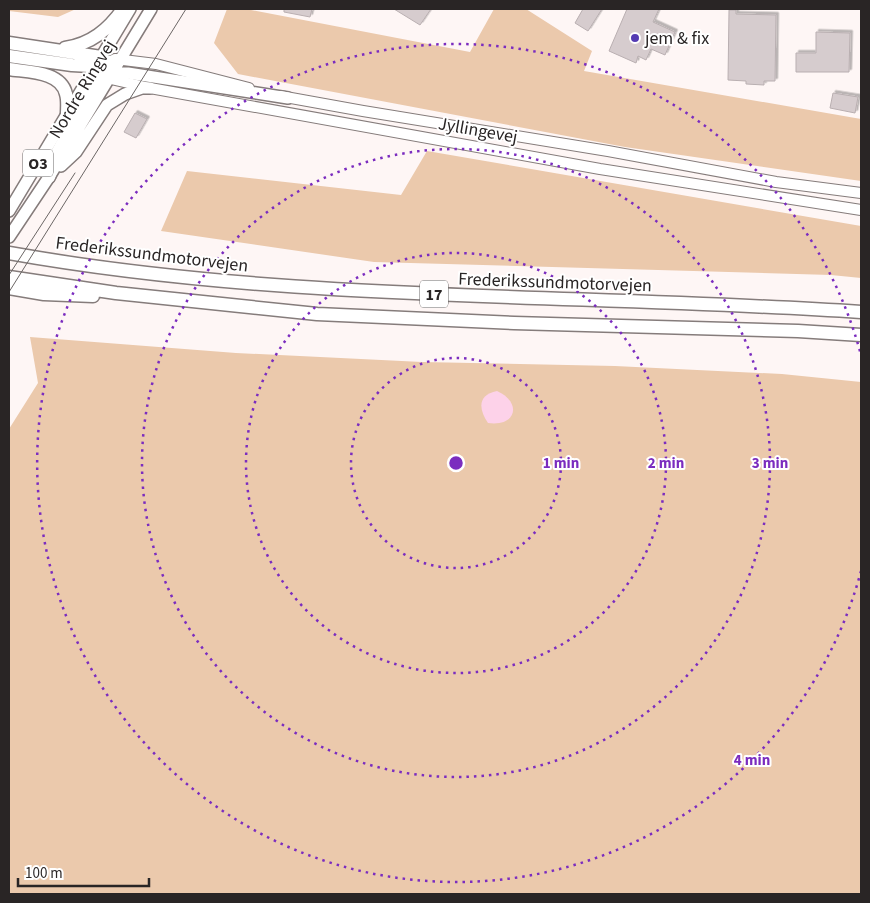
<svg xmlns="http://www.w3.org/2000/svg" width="870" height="903" viewBox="0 0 870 903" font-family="'Source Sans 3',sans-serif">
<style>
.green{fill:#ebc9ac}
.water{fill:#fdd2e9}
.building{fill:#d6ccce;stroke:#b9afb1;filter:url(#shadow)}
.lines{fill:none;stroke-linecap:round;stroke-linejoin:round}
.secondary-casing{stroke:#857c7b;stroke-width:12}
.primary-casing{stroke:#857c7b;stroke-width:14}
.highway-casing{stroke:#857c7b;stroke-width:15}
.secondary{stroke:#fff;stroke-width:10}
.primary{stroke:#fff;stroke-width:11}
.highway{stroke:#fff;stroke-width:12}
.tram{stroke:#6b6665;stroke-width:1}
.ring{fill:none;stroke:#7b2cbf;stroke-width:2.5;stroke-dasharray:2.5 5}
.poi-dot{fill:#543bb3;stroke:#fff;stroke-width:2}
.labels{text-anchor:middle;stroke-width:4;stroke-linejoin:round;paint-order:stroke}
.shield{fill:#fff;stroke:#696666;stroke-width:1}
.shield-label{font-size:16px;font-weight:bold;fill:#292525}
.poi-label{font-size:18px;fill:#292525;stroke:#fff;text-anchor:start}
.street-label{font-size:18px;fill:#292525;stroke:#fff}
.centre{fill:#7b2cbf;stroke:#fff;stroke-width:2.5}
.ring-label{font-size:15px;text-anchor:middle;font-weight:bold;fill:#7b2cbf;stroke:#fff;stroke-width:4;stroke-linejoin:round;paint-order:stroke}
</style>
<defs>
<filter id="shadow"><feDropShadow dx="2.5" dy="-2.5" stdDeviation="0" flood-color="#0004"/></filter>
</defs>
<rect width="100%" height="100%" fill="#fef6f5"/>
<!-- green -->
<path class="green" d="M9,9H76L58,17L9,11Z
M227,9H246L470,52L494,9H526L592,51L584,71L861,119V181L625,147L238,74L214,43Z
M427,151L861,226V278L831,275L374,262L161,231L187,171L401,195Z
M30,337L236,353L422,362L615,366L782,374L861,382V894H9V429L38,383Z"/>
<!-- water -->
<path class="water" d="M497,391C522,402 517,427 488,423C478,408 478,395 497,391Z"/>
<!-- building -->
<path class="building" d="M284,9H312L310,17L284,12Z
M394,9H431L420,25Z
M583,9H602L588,31L575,23Z
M627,9H659L653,22L675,32L665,55L651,49L646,60L638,56L636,63L609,51Z
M729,10H736V14L776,15L775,81H764V85L746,84V81L728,80Z
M816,32L850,33L849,72H796V53H816Z
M833,93L858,97L855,113L830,108Z
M135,113L147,119L136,138L124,132Z"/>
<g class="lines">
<defs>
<path id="secondary" d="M115,59L156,64L249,88
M102,77L150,88L600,169L861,210
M280,96L363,111L608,151L776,182L861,193"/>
<path id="primary" d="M106,73H128L288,98
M61,166L76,152L107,105L125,94L142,88H150
M9,211L130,9
M9,237L49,177L151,9"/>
<path id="highway" d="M9,43L101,57L96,83L57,153L49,177
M65,48C91,44 108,30 123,9
M9,56L72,65L90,66L120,60
M9,69C27,72 61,71 66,94C68,100 67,107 67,114
M9,253C290,303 577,293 861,312
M9,277L116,293L317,314L514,323L798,331L861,335
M9,288L44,294L93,296"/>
</defs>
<!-- secondary casing -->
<use href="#secondary" class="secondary-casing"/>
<!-- primary casing -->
<use href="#primary" class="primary-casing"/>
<!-- highway casing -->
<use href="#highway" class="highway-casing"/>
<!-- secondary -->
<use href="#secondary" class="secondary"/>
<!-- primary -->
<use href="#primary" class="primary"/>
<!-- highway -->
<use href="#highway" class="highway"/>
<!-- tram -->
<path class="tram" d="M9,275L75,173
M9,292L186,9"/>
</g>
<!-- distance rings -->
<g class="ring">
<circle cx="456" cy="463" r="105"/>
<circle cx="456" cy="463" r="210"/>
<circle cx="456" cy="463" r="314"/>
<path d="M861 571A419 419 0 1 1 861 355"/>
</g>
<!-- markers -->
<circle class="poi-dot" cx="635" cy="38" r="5"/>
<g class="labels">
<!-- shield labels -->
<g class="shield">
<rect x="23" y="149.5" width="30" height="27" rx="4"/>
<rect x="420" y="280.5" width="28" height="27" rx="4"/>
</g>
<g class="shield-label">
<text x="38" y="169">O3</text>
<text x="434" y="300">17</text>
</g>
<!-- poi labels -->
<g class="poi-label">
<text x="645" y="44">jem &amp; fix</text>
</g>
<!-- street labels -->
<g class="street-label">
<text transform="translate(82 89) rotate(-59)" y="6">Nordre Ringvej</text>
<text transform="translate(478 130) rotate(10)" y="6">Jyllingevej</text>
<text transform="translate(152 254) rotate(7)" y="6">Frederikssundmotorvejen</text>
<text transform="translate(555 282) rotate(2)" y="6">Frederikssundmotorvejen</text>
</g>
</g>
<circle cx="456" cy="463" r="8" class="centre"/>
<g class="ring-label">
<text x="561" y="468">1 min</text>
<text x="666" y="468">2 min</text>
<text x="770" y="468">3 min</text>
<text x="752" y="765">4 min</text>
</g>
<!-- border -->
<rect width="870" height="903" fill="none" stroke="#292525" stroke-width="20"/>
<!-- scale -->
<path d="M18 878v8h131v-8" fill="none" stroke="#292525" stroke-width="2.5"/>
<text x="25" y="878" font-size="15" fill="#292525" stroke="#ffffff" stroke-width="4" paint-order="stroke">100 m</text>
</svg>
